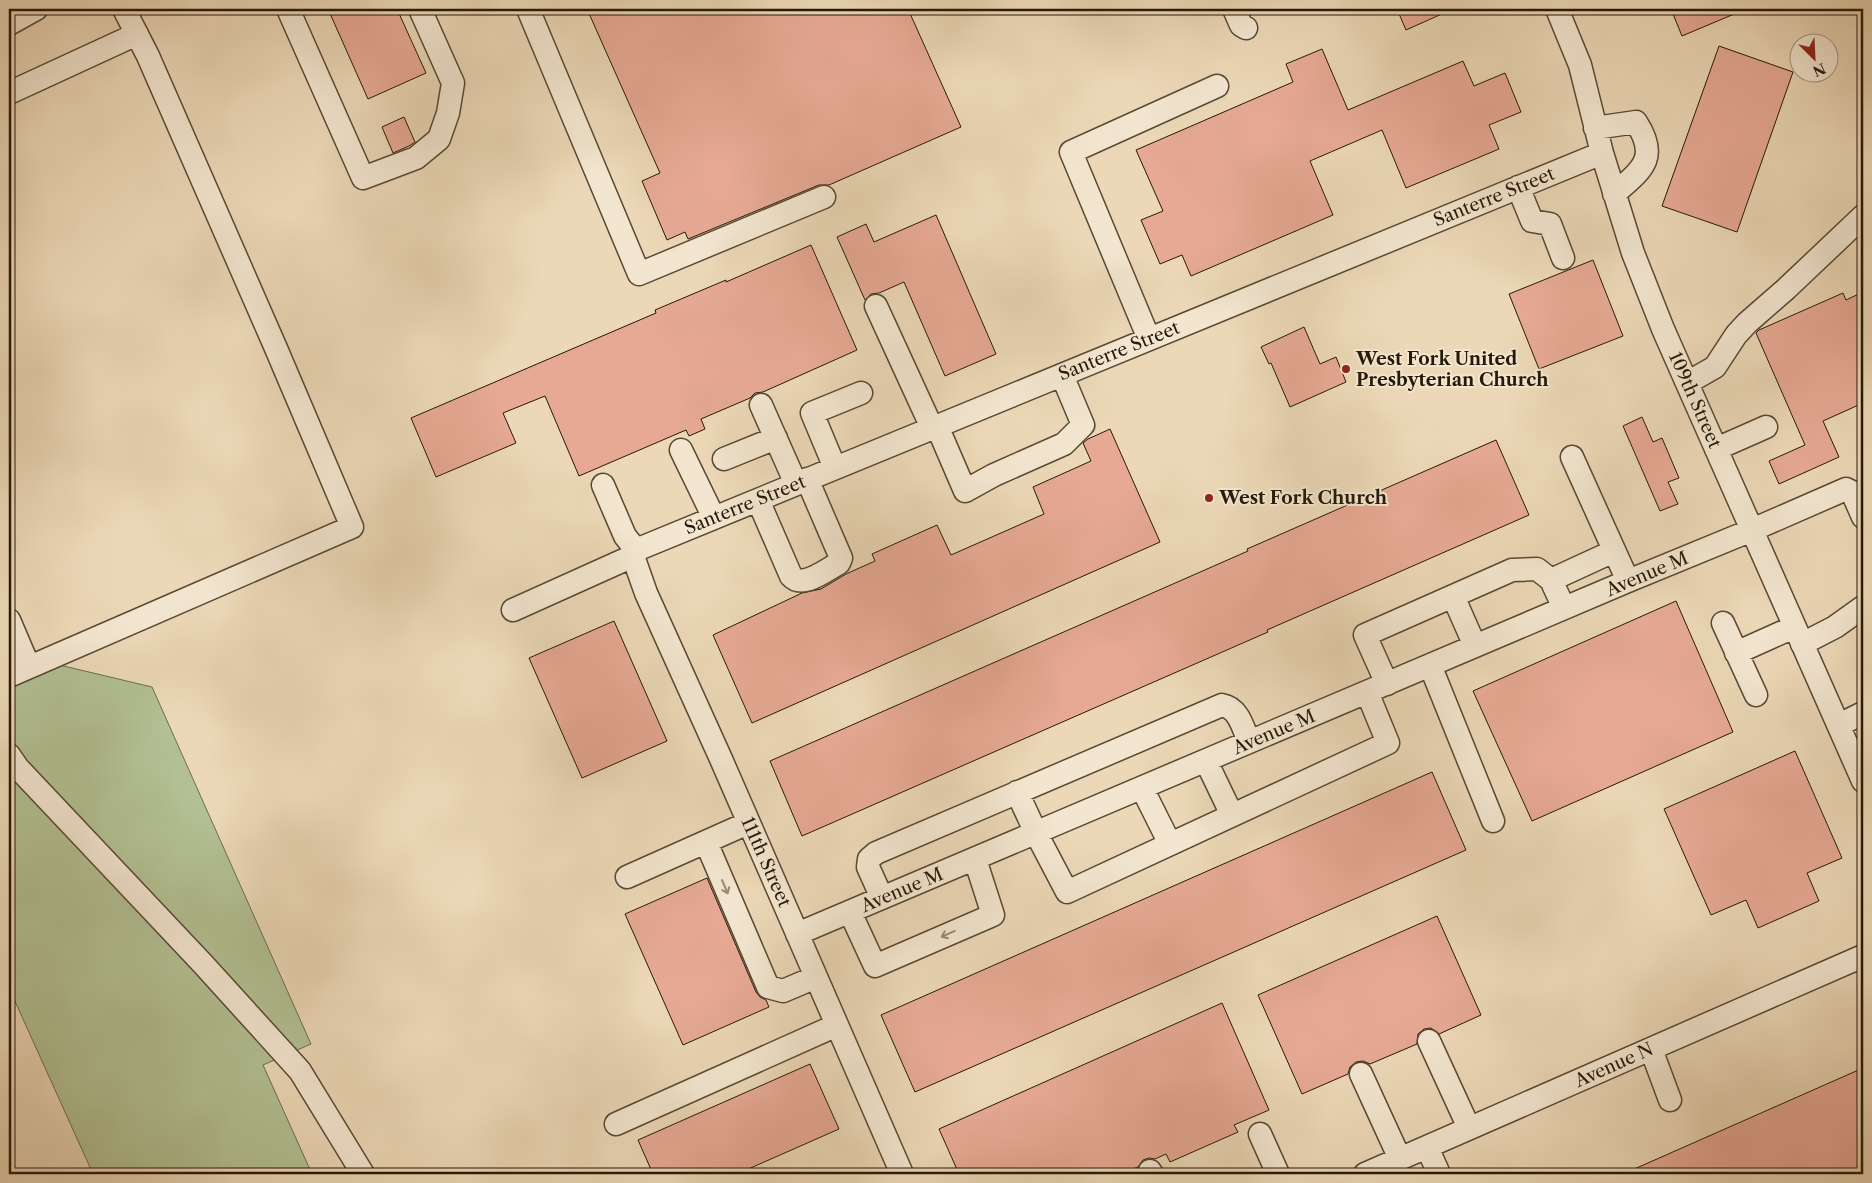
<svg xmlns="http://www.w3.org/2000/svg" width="1872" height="1183" viewBox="0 0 1872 1183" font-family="'Libre Caslon Text',serif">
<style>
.green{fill:#b2c093;stroke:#6c6c4e}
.building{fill:#e7a994;stroke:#261908}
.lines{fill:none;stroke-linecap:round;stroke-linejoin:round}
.minor-casing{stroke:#584934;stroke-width:25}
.minor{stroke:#f3e6d0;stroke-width:22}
.oneway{stroke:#978a76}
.poi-dot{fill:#8f2418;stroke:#f3e6d0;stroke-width:2}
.labels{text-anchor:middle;stroke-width:4;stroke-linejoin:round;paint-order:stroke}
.street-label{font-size:18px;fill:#261908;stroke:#f3e6d0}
.poi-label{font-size:18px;font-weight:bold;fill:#261908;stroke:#f3e6d0;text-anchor:start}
</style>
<rect width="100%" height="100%" fill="#ecd8b7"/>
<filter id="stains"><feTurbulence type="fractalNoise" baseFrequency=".004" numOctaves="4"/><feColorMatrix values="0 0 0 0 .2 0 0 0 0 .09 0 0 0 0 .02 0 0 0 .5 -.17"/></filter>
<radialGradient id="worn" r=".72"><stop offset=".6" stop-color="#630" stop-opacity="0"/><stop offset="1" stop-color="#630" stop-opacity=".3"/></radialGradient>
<!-- green -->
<path class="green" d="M9,653L152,687L311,1044L263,1065L312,1174H93L9,988Z"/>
<!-- building -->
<path class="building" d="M328,9H397L426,73L368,99Z
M587,9H908L961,127L829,185H819L688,239L685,232L667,240L642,181L660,173Z
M1397,9H1453L1406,30Z
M1671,9H1746L1682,36Z
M1719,46L1793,72L1737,232L1662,206Z
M1322,49L1348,110L1463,61L1474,86L1505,73L1521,112L1489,125L1499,149L1406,188L1382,130L1310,161L1333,215L1191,276L1182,255L1160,264L1141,220L1163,211L1136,150L1293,82L1286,64Z
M404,117L415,142L409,146L393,153L382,127Z
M936,215L996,354L945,376L904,282L879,293L871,294L865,300L837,237L866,224L874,242Z
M811,245L857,350L763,392L755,393L750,398L701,419L705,429L689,436L686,430L579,476L545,396L503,413L516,443L436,477L411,418L656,313L655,310L726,280V282Z
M1593,260L1623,336L1539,369L1509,294Z
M1863,292V403L1823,421L1839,457L1779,484L1769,461L1805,445L1756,333L1759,330L1843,293L1846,300Z
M1304,327L1320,364L1336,357L1346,382L1290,407L1271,363L1269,364L1261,347Z
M1642,417L1653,442L1662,438L1679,478L1668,482L1678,504L1660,511L1623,426Z
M1110,429L1160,542L752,723L713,635L802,593L821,589L846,574L875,561L872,554L937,525L951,555L1044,514L1033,487L1091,461L1083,443L1088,439Z
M1496,440L1529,515L1267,630L1268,632L802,836L770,761L1248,551L1247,549Z
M1676,601L1733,732L1532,821L1473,691Z
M614,621L667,741L582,778L529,658Z
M1795,751L1842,858L1807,873L1819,901L1758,928L1746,900L1711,915L1664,809Z
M1432,772L1466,850L915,1092L881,1015Z
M707,878L756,992L760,997L766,1000L769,1007L683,1045L625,914Z
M1437,916L1481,1015L1439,1034L1431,1028L1424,1029L1418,1034L1417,1044L1370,1064L1363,1061L1356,1062L1350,1067L1348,1074L1302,1094L1258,995Z
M1222,1003L1269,1110L1234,1125L1238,1132L1170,1162L1166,1154L1155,1159L1149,1158L1143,1160L1138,1167L1121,1174H959L939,1129Z
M810,1064L839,1129L737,1174H653L638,1140Z
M1863,1068V1174H1623Z"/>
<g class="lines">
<defs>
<path id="minor" d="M288,9L363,178L416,158L439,139L448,113L453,83L420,9
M528,9L639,274L824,197
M1234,9L1241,25L1246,28
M1557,9L1580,65L1602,153L1633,253L1663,329L1863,781
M9,24L36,9
M9,93L137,34
M1595,128L1636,122C1660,159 1641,170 1614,194
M1518,187L1532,221L1550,224L1563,258
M876,306L932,428
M1149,339L1071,152L1217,86
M1687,383L1715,367L1736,335L1747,323L1786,289L1863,216
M761,405L796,484
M937,426L965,491L994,475L1064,444L1083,425L1062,375
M1716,449L1766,427
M681,450L714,518
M1572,457L1628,581
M724,459L776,438
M835,468L812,413L861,393
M603,485L625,536L636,550
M758,500L791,576C803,589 826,570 839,563L841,558L807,479
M636,550L1602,153
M636,550L633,556L646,593L721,759L902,1174
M1551,580L1614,551
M1453,596L1475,646
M513,610L633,556
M9,620L29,667
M1723,623L1756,695
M1802,644L1835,627L1863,607
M1736,653L1794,627
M1430,665L1493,821
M9,676L352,527L275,346L148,56L124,9
M1387,684L1365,635L1512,570L1537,569L1551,580L1564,608
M1839,725L1863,713
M9,755L18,768L203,964L300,1071L363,1174
M1206,761L1232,815
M1142,788L1170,844
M1017,792L1036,833L1067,892L1388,743L1367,692
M706,842L768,987L783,991L816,977
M627,877L748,823
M882,898L868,867L869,859L876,853L1222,705C1239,708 1243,728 1249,742
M850,912L875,966L993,915L975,859
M797,934L1628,581L1752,530L1846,489L1852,492L1863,517
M1429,1041L1469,1128
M1651,1049L1670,1100
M1361,1074L1400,1159
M616,1124L837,1025
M1260,1134L1278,1174
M1427,1147L1439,1174
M1150,1171L1152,1174
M1365,1174L1863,956"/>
</defs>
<!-- minor casing -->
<use href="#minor" class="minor-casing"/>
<!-- minor -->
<use href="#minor" class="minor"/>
</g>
<!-- one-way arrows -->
<defs><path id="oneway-shaft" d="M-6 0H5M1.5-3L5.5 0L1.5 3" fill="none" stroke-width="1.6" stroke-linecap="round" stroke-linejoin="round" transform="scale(1.25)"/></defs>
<g class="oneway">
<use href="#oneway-shaft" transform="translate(725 887) rotate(67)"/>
<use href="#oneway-shaft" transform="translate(948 934) rotate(156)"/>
</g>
<!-- markers -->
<g class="poi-dot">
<circle cx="1346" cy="369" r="5"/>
<circle cx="1209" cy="498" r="5"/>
</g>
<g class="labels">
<!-- street labels -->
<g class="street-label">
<text transform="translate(1494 197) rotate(-22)" y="6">Santerre Street</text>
<text transform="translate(1119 351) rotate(-22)" y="6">Santerre Street</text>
<text transform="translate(1695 400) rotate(66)" y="6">109th Street</text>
<text transform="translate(745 505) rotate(-22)" y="6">Santerre Street</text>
<text transform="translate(1647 574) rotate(-23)" y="6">Avenue M</text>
<text transform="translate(1274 732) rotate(-23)" y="6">Avenue M</text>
<text transform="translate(766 862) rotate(66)" y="6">111th Street</text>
<text transform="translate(902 890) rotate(-23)" y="6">Avenue M</text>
<text transform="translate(1614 1065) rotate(-24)" y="6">Avenue N</text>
</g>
<!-- poi labels -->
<g class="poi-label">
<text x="1356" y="365">West Fork United<tspan x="1356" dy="21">Presbyterian Church</tspan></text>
<text x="1219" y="504">West Fork Church</text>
</g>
</g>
<!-- margin -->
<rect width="1872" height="1183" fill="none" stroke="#ecd8b7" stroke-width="30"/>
<rect x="10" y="10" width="1852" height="1163" fill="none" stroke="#261908" stroke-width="2.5"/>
<rect x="15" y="15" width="1842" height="1153" fill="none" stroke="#261908"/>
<!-- north arrow -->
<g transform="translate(1814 58) rotate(156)"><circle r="24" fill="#f3e6d0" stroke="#a19480"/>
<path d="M0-4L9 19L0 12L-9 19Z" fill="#8f2418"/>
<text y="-8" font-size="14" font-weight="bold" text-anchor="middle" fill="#261908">N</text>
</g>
<rect width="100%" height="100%" filter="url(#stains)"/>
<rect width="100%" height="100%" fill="url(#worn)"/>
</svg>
